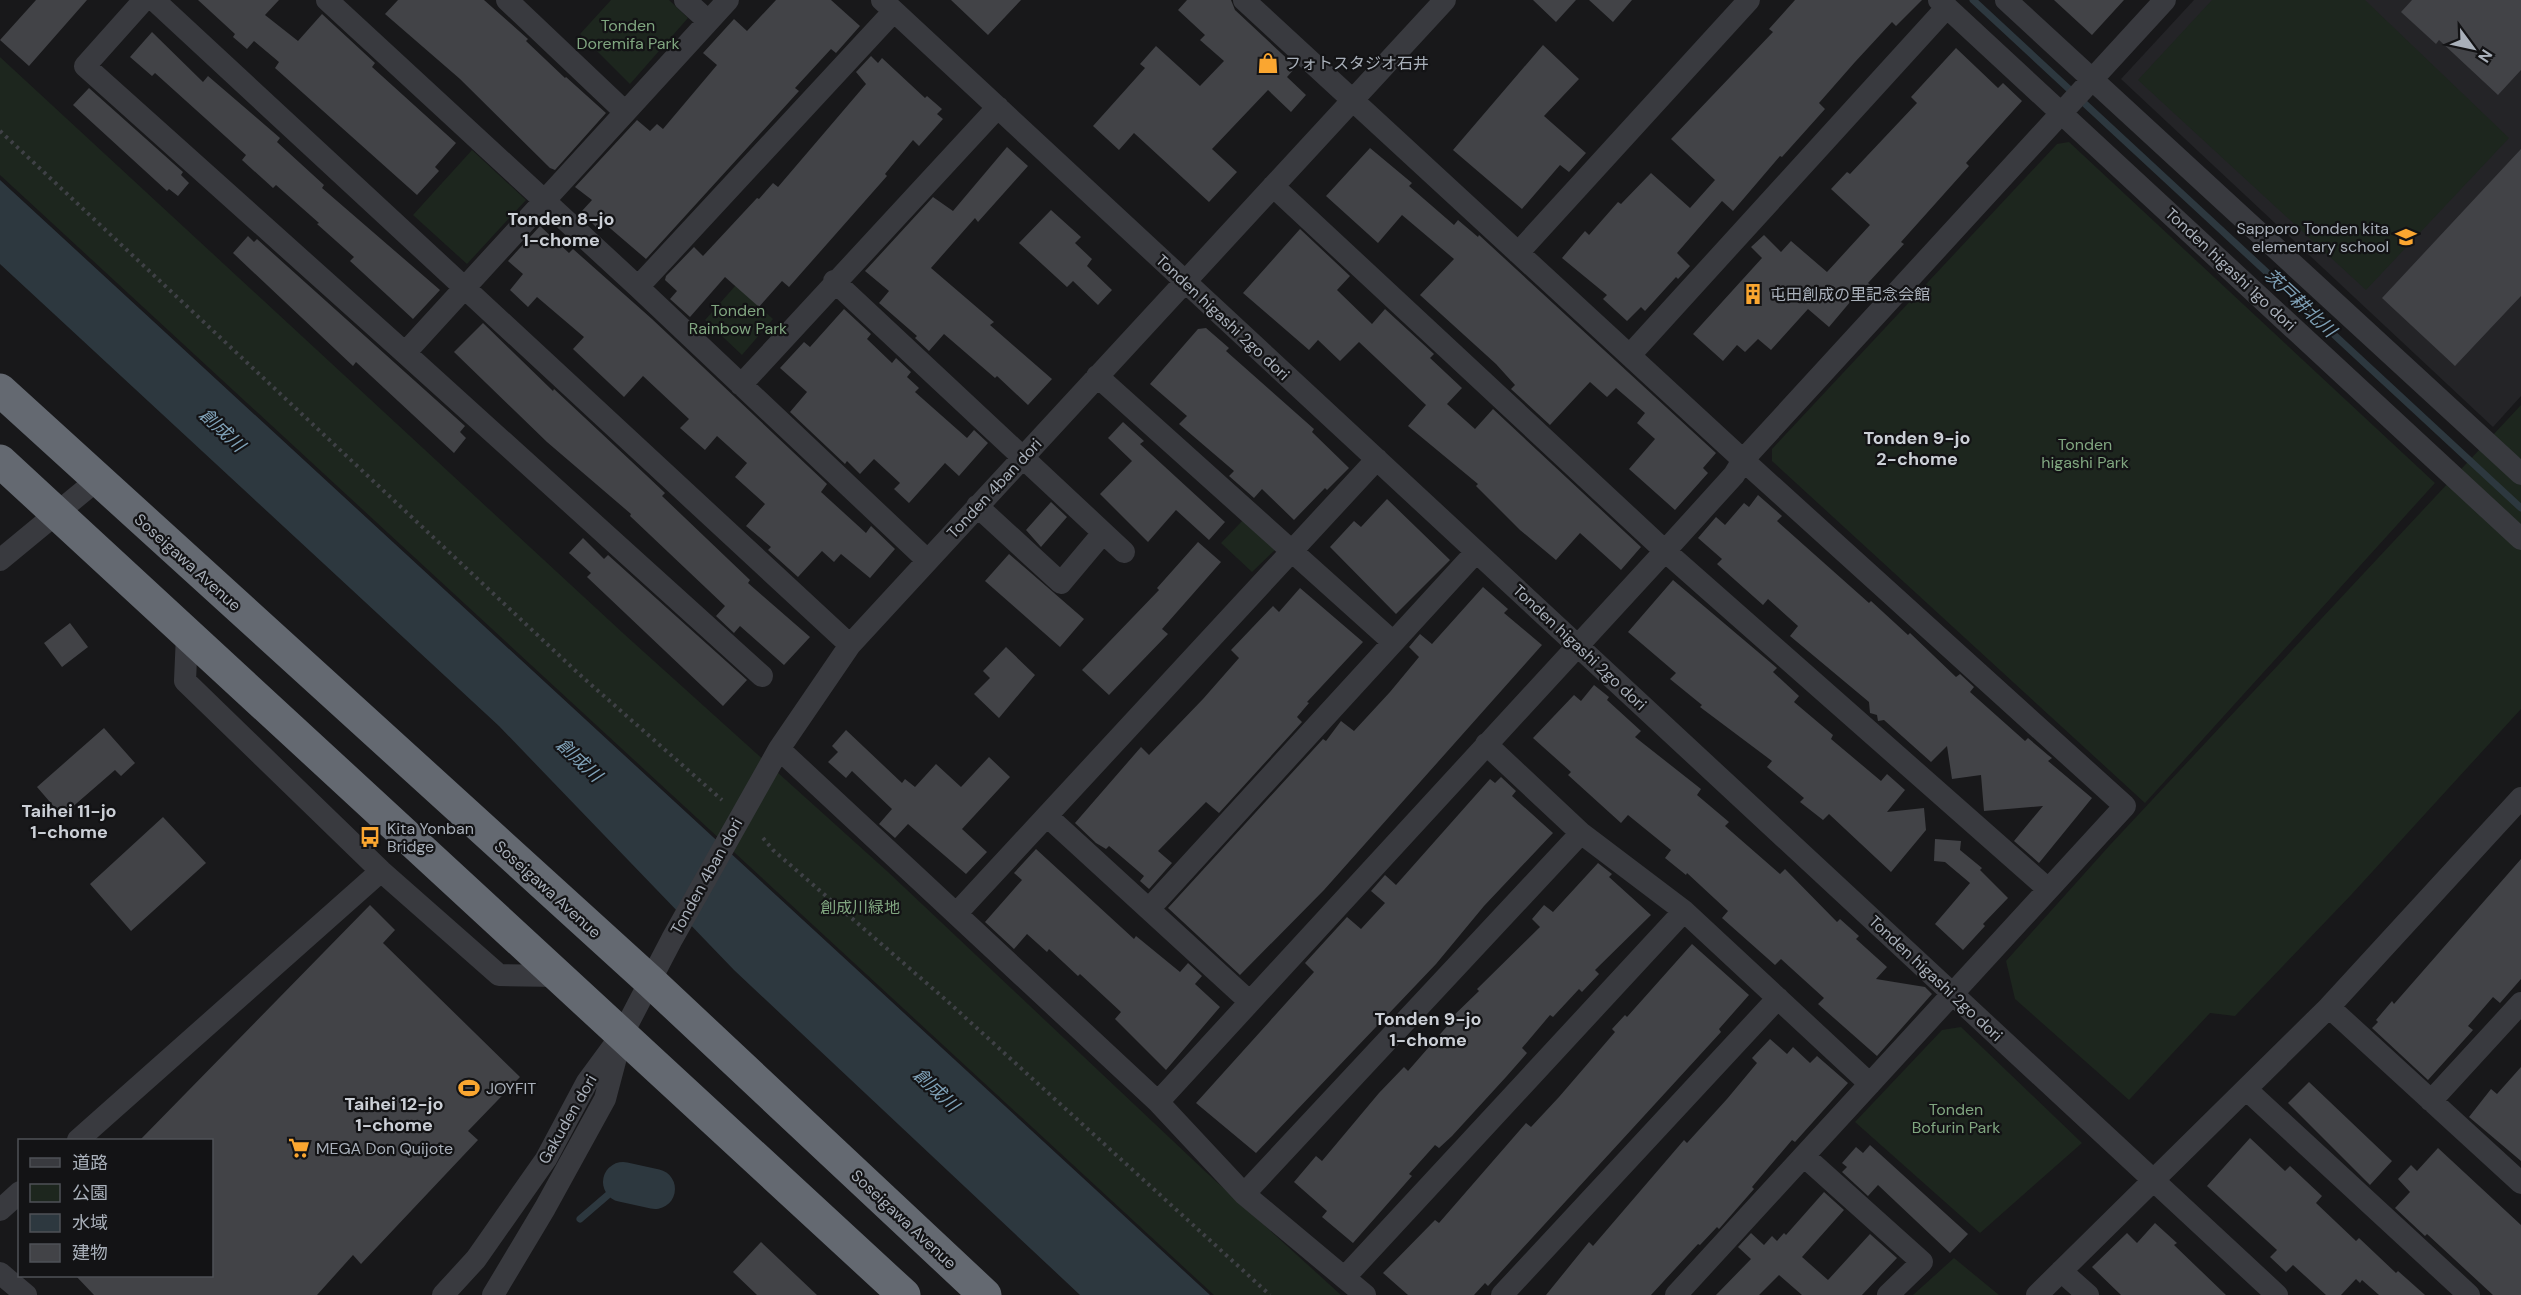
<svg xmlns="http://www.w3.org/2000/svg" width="2521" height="1295" viewBox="0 0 2521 1295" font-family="'DM Sans','Noto Sans JP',sans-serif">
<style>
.built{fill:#242427}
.green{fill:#1d261e}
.water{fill:#2d383f}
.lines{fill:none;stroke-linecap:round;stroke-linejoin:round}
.stream{stroke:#2d383f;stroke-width:7}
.river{stroke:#2d383f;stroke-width:40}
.building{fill:#424347}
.path{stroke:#3f4146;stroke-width:4;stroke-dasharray:3 4.5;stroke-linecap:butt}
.minor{stroke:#393a3f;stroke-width:22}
.highway{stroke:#646971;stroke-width:33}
.labels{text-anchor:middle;stroke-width:4.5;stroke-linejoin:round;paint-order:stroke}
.park-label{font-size:16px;fill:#80a680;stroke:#131315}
.poi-label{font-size:16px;fill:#a9b0ba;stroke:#131315;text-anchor:start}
.street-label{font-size:16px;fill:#a9b0ba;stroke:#131315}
.neighbourhood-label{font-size:18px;font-weight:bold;fill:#cbcfd6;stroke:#131315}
.water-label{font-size:18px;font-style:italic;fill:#7fa1b7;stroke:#131315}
</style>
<rect width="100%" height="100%" fill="#18181a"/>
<!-- built -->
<path class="built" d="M2194,0H2521V396L2493,427L2121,79Z"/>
<!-- green -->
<path class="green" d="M611,0H669L688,18L630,84L580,34Z
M2212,0H2365L2509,138L2366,290L2138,80Z
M0,57L624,634L888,872L1208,1174L1341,1295H1214L0,175Z
M2069,142L2435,483L2145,803L1772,461V449L2057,144Z
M472,150L526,200L467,264L413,215Z
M736,285L773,319L742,355L705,320Z
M2521,405V709L2351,895L2235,1016L2210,1013L2129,1100L2015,999L2006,961L2110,845Z
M1243,520L1275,550L1252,572L1221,543Z
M1961,1027L2082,1143L1980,1233L1855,1122L1942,1030Z
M1954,1258L1999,1295H1913Z"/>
<!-- water -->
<path class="water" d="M0,180L1210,1295H1080L734,970L499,726L0,264Z"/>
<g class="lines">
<!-- stream -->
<path class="stream" d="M1973,0L2521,508
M580,1219L623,1182"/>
<!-- river -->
<path class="river" d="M623,1182L655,1189"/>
</g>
<!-- building -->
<path class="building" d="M36,0H87L29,66L0,40Z
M198,0H279L265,15L298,41L322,14L375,63L372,67L456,143L435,167L439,171L417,195L275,68L279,62L254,41L247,49L233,37L235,34Z
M398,0H484L528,39L526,41L565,78L566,77L606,113L555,170L550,168L460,79L385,14Z
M776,0H831L860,26L836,53L831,49L795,88L799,91L646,259L604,223L598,229L581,212L592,200L575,187L637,120L650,131L657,124L663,129L717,65L703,53L734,19L747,31Z
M951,0H1021L988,35Z
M1187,0H1231L1235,10L1296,67L1287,77L1306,95L1291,112L1268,90L1212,149L1237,172L1209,202L1134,133L1119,150L1093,126L1145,68L1140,64L1156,46L1200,86L1224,61L1200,40L1205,35L1178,10Z
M1533,0H1576L1556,22Z
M1589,0H1632L1613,22Z
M1795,0H1922L1896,26L1892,22L1855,62L1819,103L1825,109L1782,157L1780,156L1733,211L1722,201L1677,253L1690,266L1678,279L1676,277L1645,311L1641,307L1627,321L1603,299L1607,295L1562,258L1585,231L1589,235L1618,202L1621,204L1651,173L1690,208L1715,180L1671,139L1773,32L1769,29Z
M2054,0H2124L2092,35Z
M2412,0H2521V70L2498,95L2439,40L2436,44L2401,12Z
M152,32L203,82L208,76L280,138L277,142L324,185L322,188L440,290L413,319L350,261L354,257L317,224L319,223L276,185L273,188L242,160L246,155L155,73L152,76L130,57Z
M1543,45L1579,79L1544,116L1586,153L1569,172L1560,165L1522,209L1453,150Z
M1956,48L1998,88L2003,83L2022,101L1966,163L1969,166L1901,242L1904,244L1868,283L1874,288L1862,301L1856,295L1829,327L1808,309L1771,350L1758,339L1745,352L1737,345L1723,361L1693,334L1762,258L1751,247L1764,235L1781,252L1791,241L1827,272L1870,225L1831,189L1847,172L1850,174L1917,103L1911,97Z
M871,56L878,63L882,58L925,98L927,96L942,109L937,114L943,119L919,146L913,140L885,174L887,176L789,287L782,281L759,307L725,277L690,317L670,299L677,291L665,280L666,276L694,247L703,256L757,198L759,199L773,183L778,187L866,84L856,72Z
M89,88L183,172L181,175L189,183L178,196L169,189L167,191L73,105Z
M1007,147L1028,166L978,222L975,218L931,268L994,322L990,325L1052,379L1028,405L997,376L995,378L944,334L929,351L915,338L917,336L879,303L889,291L865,271L933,197L953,211Z
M1370,148L1412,183L1409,186L1454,225L1458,220L1478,237L1479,235L1716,453L1703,468L1708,473L1675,510L1629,469L1655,439L1637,423L1645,413L1616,388L1607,397L1590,382L1550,425L1511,389L1515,385L1496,364L1420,295L1454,259L1402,215L1378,243L1326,196Z
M2521,149V296L2455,366L2382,298Z
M1051,210L1081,237L1075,243L1092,259L1087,266L1112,290L1098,305L1073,281L1067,287L1019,243Z
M540,226L569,253L573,249L652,319L827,484L821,492L866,533L871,526L895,549L870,578L841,554L834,562L822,551L798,577L768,550L771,547L746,526L765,504L735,477L747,463L717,436L705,450L680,428L689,419L643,376L624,397L573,349L584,337L537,297L528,307L510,290L523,274L508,261Z
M1300,229L1350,276L1337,290L1372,324L1385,309L1434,354L1430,358L1462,388L1447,404L1475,429L1493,409L1641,547L1621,570L1580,533L1556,560L1520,530L1476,486L1478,484L1408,426L1426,405L1359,342L1340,361L1318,340L1309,350L1243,293Z
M248,236L254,242L257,239L465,426L460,432L466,438L454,453L356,362L353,366L233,253Z
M844,309L871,334L867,339L892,363L896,358L911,372L907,377L919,388L915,392L967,438L974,430L988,443L959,476L945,463L909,503L894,489L900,483L874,459L860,474L847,461L845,464L790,412L807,392L780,368L804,342L810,347Z
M483,323L553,391L554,389L646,475L665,493L662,496L750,580L748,583L810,637L784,665L740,626L734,633L716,616L725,606L630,516L631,514L547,442L454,352Z
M1206,328L1229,348L1226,351L1314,429L1312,432L1349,468L1327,490L1325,488L1294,520L1262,489L1254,498L1229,476L1234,471L1179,424L1187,416L1150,384L1198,329Z
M1123,422L1144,441L1140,444L1225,522L1209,540L1176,510L1148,542L1100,494L1132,461L1108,438Z
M1758,495L1782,516L1777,521L1869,603L1871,601L1908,635L1910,633L1956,677L1960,674L1974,687L1970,692L2025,741L2028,738L2048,755L2052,758L2048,761L2092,798L2039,863L2014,841L2043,806L1984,811L1981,775L1952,779L1947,746L1931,762L1884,720L1878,721L1877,715L1870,713L1869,702L1790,636L1798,626L1768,599L1763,605L1717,564L1722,559L1698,538L1716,517L1725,525L1744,503L1749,507Z
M1387,499L1450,560L1396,614L1330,547L1354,521L1361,527Z
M1051,502L1067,517L1041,547L1026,530Z
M583,538L604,559L608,555L747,680L723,706L587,577L591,573L569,553Z
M1198,542L1221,562L1162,629L1168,634L1109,695L1082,670L1159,590L1157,588Z
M1009,554L1084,619L1060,647L985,581Z
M1673,580L1777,668L1773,672L1799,696L1794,702L1833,735L1831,739L1881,781L1887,774L1905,790L1887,812L1924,808L1926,830L1891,872L1829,814L1823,820L1800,802L1804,798L1767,767L1772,761L1700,707L1702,705L1670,679L1676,673L1628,632Z
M1483,587L1508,609L1504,613L1542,645L1324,890L1240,975L1168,908L1323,739L1326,741L1341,721L1354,731L1390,692L1419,657L1409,647L1420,634L1432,644Z
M1300,588L1363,642L1307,702L1309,703L1297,717L1302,722L1219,813L1206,802L1158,851L1172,863L1149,889L1140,881L1144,876L1109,846L1106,849L1096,843L1075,823L1141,747L1149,755L1203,699L1239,658L1231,650L1273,606L1279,612Z
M70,623L88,647L62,667L44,643Z
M1006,647L1035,675L999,718L974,694L990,678L983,671Z
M1594,685L1609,697L1607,700L1641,731L1635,737L1701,789L1697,795L1729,822L1725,826L1780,874L1785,869L1837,922L1840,919L1859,936L1856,939L1887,967L1876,979L1925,987L1932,994L1877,1056L1818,1004L1824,998L1781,959L1775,965L1722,918L1728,911L1687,873L1686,875L1665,858L1671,850L1628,815L1621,823L1568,775L1571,772L1533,738L1574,695L1581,701Z
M104,728L135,763L121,776L115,770L62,816L37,787Z
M846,730L902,783L905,779L915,787L936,764L961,787L989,757L1010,777L962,829L987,852L966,874L908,824L895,838L879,824L892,809L852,771L846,778L828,762L838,752L832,746Z
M1501,777L1516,791L1512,796L1553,833L1484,906L1436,964L1256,1153L1196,1103L1314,972L1305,963L1347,917L1361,929L1385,903L1371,891L1385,875L1396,885L1490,779L1495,783Z
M163,817L206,863L131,931L90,884Z
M1935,839L1961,841L1960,850L1982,868L1980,870L2008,898L1983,924L1985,926L1963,950L1935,924L1970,883L1945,862L1934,861Z
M1036,849L1134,939L1136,936L1180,972L1188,963L1202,976L1195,984L1220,1007L1166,1070L1115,1019L1121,1012L1080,974L1078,976L1049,949L1047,952L1027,934L1014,949L985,922L1022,880L1014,873Z
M2521,859V979L2500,1003L2493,997L2468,1026L2473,1030L2428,1080L2372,1028L2378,1022L2376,1020L2392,1001L2394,1004Z
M1598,863L1612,874L1609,877L1651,915L1595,970L1599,974L1582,992L1579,989L1553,1017L1550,1015L1522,1048L1527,1053L1506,1077L1452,1136L1439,1148L1435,1145L1409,1174L1412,1176L1353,1243L1322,1217L1327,1211L1294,1182L1316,1156L1322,1161L1379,1093L1404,1067L1408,1071L1449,1024L1447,1022L1479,991L1477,989L1540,927L1532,919L1544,905L1553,912Z
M370,905L395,930L383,943L520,1077L468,1131L478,1140L361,1264L353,1255L317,1295H94L75,1275H212V1140H140Z
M1692,944L1749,995L1719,1029L1721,1032L1488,1286L1485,1283L1474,1295H1408L1383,1273L1435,1220L1439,1223L1526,1123L1531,1127L1559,1097L1615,1032L1612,1029L1625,1015L1627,1017Z
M1770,1039L1787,1054L1793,1047L1810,1063L1817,1056L1848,1083L1795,1142L1792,1140L1752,1187L1754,1189L1719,1229L1717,1227L1700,1245L1698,1244L1651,1295H1546L1589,1242L1593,1246L1684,1140L1687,1143L1727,1099L1757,1063L1752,1058Z
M2521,1067V1161L2469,1117L2491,1089L2497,1094Z
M2309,1082L2392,1161L2370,1185L2288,1103Z
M2250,1138L2285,1171L2290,1166L2322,1196L2316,1203L2356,1241L2359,1238L2396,1273L2398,1271L2425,1295H2379L2362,1280L2360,1283L2356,1279L2341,1295H2326L2293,1265L2286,1272L2270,1257L2277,1250L2207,1186Z
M1870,1145L1968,1234L1950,1253L1878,1185L1868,1196L1842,1172L1847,1167L1842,1163L1856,1147L1863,1153Z
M2438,1148L2521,1225V1295H2493L2427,1234L2425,1236L2395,1208L2410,1192L2398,1179L2411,1165L2417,1171Z
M1824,1192L1844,1210L1802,1257L1828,1280L1870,1234L1897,1258L1862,1295H1802L1779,1275L1759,1295H1716L1751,1259L1738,1247L1751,1233L1764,1245L1772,1236L1777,1241L1784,1233L1786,1235Z
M2155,1223L2177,1243L2174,1245L2226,1295H2121L2092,1267L2127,1233L2137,1243Z
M761,1242L817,1295H757L733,1272Z"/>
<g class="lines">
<!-- path -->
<path class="path" d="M0,131L579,674L722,800
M763,838L773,850L946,1000L1270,1295"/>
<!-- minor -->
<path class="minor" d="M144,0L85,66L405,353L728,0
M154,0L850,645
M327,0L638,287L927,560
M507,0L624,111
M685,0L708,21
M882,0L2277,1295
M1939,0L2521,539
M2006,0L2521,474
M1273,186L1665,551L2048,889
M1518,253L1749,0
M834,281L1124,552
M638,287L894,11
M405,353L762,676
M1630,355L1947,7
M1097,376L1393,642
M741,385L998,107
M977,506L1061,583L1103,533
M0,560L97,480
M187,634L185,681L381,871L499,975L558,976
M1486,744L1581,833L1684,911L1870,1084
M779,749L1158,1102L1244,1194L1365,1295
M1047,816L1250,1002
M1149,909L1476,552
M956,914L1377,459
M2329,1007L2521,1183
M2247,1090L2469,1295
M2431,1101L2521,1003
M1158,1102L1665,551L1734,475L1743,460L1244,0
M78,1140L381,871
M1804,1156L1922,1262L1888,1295
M1244,1194L1581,833
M0,1210L20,1192
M2061,1271L2088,1295
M0,1273L26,1295
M1345,1277L1684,911
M443,1295L476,1259L546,1159L587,1082L623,1033L672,939L779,749L850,645L1445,0
M493,1295L545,1208L605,1099L619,1046
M1502,1295L1778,998
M1676,1295L2125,806L1743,460L2165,0
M2037,1295L2329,1007L2521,798"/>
<!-- highway -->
<path class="highway" d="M0,390L651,982L985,1295
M0,461L904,1295"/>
</g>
<!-- icons -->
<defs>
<symbol id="shop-bare" viewBox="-9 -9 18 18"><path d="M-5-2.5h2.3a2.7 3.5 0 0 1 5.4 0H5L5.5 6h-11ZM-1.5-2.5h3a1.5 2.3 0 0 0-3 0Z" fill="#faa630" stroke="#131315" stroke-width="2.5" paint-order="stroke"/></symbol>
<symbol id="school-bare" viewBox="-9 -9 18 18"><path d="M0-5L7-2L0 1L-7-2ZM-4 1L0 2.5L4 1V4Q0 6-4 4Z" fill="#faa630" stroke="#131315" stroke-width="2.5" paint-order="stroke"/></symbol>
<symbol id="building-bare" viewBox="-9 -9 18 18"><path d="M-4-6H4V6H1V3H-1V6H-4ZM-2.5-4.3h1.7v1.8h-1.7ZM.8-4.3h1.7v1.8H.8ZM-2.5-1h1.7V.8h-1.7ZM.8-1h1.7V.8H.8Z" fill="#faa630" stroke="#131315" stroke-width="2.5" paint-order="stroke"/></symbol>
<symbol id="bus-bare" viewBox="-9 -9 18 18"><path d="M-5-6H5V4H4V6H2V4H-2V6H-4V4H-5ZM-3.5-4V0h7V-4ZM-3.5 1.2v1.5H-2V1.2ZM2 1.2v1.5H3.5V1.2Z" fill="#faa630" stroke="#131315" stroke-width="2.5" paint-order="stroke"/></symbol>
<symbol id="stadium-bare" viewBox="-9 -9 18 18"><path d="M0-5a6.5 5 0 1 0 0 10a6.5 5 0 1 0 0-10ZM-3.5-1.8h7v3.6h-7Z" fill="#faa630" stroke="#131315" stroke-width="2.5" paint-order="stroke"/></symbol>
<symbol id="supermarket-bare" viewBox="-9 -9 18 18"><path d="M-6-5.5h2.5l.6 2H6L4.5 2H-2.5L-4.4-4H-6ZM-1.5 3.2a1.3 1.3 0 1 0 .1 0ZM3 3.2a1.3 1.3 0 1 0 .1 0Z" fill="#faa630" stroke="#131315" stroke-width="2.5" paint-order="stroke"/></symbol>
</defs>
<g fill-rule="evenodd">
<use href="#shop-bare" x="1253" y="48" width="30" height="30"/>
<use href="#school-bare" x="2391" y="222" width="30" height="30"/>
<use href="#building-bare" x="1738" y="279" width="30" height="30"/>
<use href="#bus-bare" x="355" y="822" width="30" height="30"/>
<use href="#stadium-bare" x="454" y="1073" width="30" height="30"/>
<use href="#supermarket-bare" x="284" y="1133" width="30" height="30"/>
</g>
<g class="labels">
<!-- park labels -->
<g class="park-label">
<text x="628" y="31">Tonden<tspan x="628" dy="18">Doremifa Park</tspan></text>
<text x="738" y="316">Tonden<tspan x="738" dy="18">Rainbow Park</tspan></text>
<text x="2085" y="450">Tonden<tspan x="2085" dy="18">higashi Park</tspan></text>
<text x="860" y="913">創成川緑地</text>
<text x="1956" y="1115">Tonden<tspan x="1956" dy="18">Bofurin Park</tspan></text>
</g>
<!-- poi labels -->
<g class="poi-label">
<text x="1285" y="69">フォトスタジオ石井</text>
<text x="2389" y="234" text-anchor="end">Sapporo Tonden kita<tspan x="2389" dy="18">elementary school</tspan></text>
<text x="1770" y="300">屯田創成の里記念会館</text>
<text x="387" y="834">Kita Yonban<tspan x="387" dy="18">Bridge</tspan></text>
<text x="486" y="1094">JOYFIT</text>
<text x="316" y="1154">MEGA Don Quijote</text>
</g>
<!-- street labels -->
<g class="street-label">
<text transform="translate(2231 269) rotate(43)" y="6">Tonden higashi 1go dori</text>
<text transform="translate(1223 317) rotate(43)" y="6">Tonden higashi 2go dori</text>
<text transform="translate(994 488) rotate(-47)" y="6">Tonden 4ban dori</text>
<text transform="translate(188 562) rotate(42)" y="6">Soseigawa Avenue</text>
<text transform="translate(1580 647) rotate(43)" y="6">Tonden higashi 2go dori</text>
<text transform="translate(706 876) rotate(-61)" y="6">Tonden 4ban dori</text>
<text transform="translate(548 889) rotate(42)" y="6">Soseigawa Avenue</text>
<text transform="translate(1936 978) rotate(43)" y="6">Tonden higashi 2go dori</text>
<text transform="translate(567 1119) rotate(-60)" y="6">Gakuden dori</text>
<text transform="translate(904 1219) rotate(43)" y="6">Soseigawa Avenue</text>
</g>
<!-- neighbourhood labels -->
<g class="neighbourhood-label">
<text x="561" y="225">Tonden 8-jo<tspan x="561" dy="21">1-chome</tspan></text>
<text x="1917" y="444">Tonden 9-jo<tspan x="1917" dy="21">2-chome</tspan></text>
<text x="69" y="817">Taihei 11-jo<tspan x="69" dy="21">1-chome</tspan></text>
<text x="1428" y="1025">Tonden 9-jo<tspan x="1428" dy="21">1-chome</tspan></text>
<text x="394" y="1110">Taihei 12-jo<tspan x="394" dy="21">1-chome</tspan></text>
</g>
<!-- water labels -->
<g class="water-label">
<text transform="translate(2300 303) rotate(43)" y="6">茨戸耕北川</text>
<text transform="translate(222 430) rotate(43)" y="6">創成川</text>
<text transform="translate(579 760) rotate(43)" y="6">創成川</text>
<text transform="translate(936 1090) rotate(43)" y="6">創成川</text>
</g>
</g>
<!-- legend -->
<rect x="18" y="1139" width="195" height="138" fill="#131315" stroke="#4f5257" stroke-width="1.5"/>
<rect x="30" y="1158" width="30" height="9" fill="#393a3f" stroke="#4f5257" stroke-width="1.5"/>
<text x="72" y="1169" font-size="18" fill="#a9b0ba">道路</text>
<rect x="30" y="1184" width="30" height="18" fill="#1d261e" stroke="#4f5257" stroke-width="1.5"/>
<text x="72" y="1199" font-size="18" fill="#a9b0ba">公園</text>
<rect x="30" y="1214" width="30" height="18" fill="#2d383f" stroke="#4f5257" stroke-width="1.5"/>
<text x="72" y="1229" font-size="18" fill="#a9b0ba">水域</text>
<rect x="30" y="1244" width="30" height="18" fill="#424347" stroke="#4f5257" stroke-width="1.5"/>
<text x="72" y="1259" font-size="18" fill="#a9b0ba">建物</text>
<!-- north arrow -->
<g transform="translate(2473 48) rotate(123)" stroke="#131315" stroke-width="4.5" paint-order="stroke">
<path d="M0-4.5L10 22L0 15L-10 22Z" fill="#a9b0ba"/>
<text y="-9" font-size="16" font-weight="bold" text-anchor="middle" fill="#a9b0ba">N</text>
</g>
</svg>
